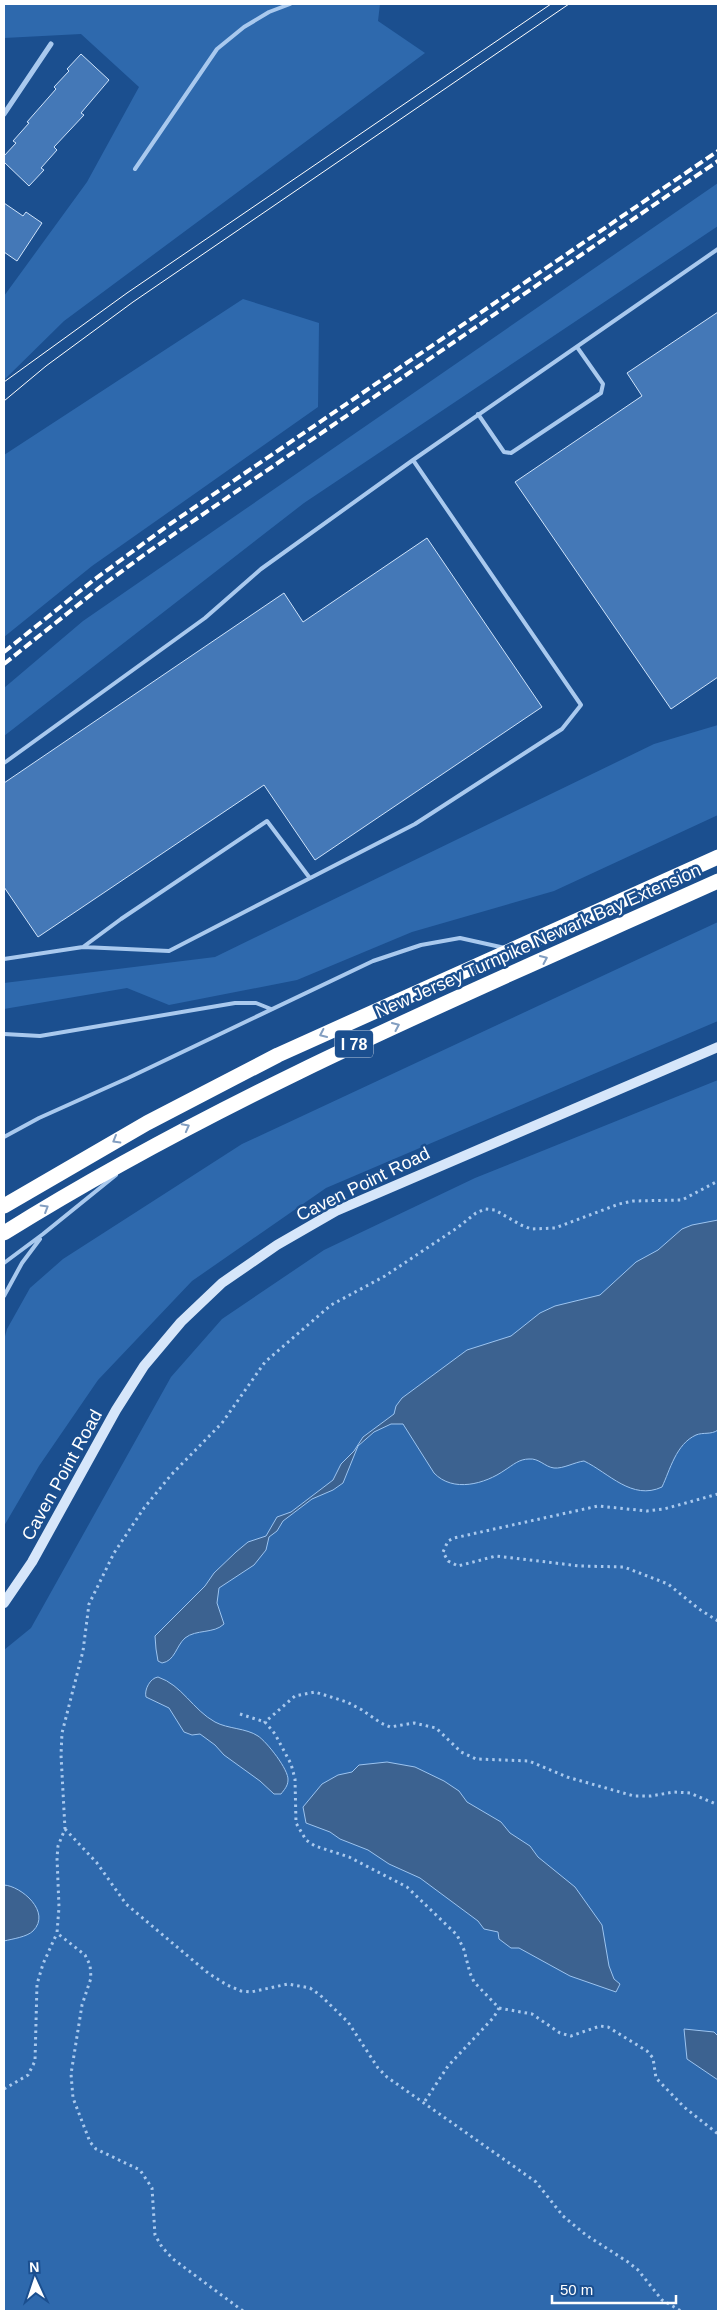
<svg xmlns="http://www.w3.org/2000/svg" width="722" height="2315" viewBox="0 0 722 2315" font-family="Helvetica,sans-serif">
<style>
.green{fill:#2e69ad}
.water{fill:#3c6290;stroke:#9cc4f0}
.building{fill:#4478b7;stroke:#cfe3fa}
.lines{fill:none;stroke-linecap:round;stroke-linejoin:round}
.path{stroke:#a9c9ee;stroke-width:3;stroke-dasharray:2.5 4;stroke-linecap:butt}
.lane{stroke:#a9c9ee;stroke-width:4}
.street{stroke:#a9c9ee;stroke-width:5}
.secondary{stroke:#d6e6fa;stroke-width:10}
.highway{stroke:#fff;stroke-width:15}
.tram{stroke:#fff;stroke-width:1}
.rail{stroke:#fff;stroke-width:4;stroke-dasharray:9 4;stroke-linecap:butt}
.oneway{stroke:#829ec1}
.labels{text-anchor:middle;stroke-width:5;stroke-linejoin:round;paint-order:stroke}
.shield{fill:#1b4f8f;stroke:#bbcadd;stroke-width:1}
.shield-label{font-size:16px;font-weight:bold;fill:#fff}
.street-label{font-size:18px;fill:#fff;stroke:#1b4f8f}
</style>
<rect width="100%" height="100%" fill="#1b4f8f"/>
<!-- green -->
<path class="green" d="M4,4H380L378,21L425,53L64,321L4,380V296L87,182L139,87L81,34L4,38Z
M718,183V226L304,503L4,736V688L83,621Z
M243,299L319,323L318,407L92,566L4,637V455Z
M718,725V815L554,891L412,932L297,980L169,1005L127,988L4,1009V983L215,957L654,744Z
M718,922V1021L326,1188L192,1281L98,1380L39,1466L4,1526V1340L7,1329L30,1288L63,1259L242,1144Z
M718,1080V2311H4V1650L31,1628L171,1377L222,1319L324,1250L475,1178Z"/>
<!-- water -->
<path class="water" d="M718,1220V1430C711,1435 703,1432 696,1435C676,1444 670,1470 662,1487C632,1501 609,1473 584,1461C575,1462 563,1469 554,1468C545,1467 539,1458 529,1459C519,1459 513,1465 505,1470C485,1484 453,1493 434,1473L403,1424H391L374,1432L358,1446L343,1483L333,1490L312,1499L283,1521L277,1531L269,1537L266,1550L254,1565L219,1588L217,1603L224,1624C214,1634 196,1629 185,1638C176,1646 175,1661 162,1663L158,1661L156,1649L155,1636L205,1586L214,1573L236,1552L248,1542L266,1536L277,1517L291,1512L333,1480L341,1464L354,1451L363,1437L394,1414L396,1406L402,1398L467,1350L511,1336L540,1313L555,1306L600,1295L636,1262L658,1250L682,1229L692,1225Z
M158,1677C182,1685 193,1710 215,1722C228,1729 246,1728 258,1736C267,1742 289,1770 288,1780C288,1786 284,1790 281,1794H274L260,1781L224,1755L215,1745L200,1734L192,1735L184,1732L169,1708L146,1697C144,1690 150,1678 158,1677Z
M387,1762L415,1767L444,1781L459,1791L467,1802L501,1822L510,1833L530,1846L538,1857L575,1887L602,1925L609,1966L614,1979L620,1984L616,1992L570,1976L519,1948H511L499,1939L498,1932L484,1929L478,1921L420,1878L389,1864L368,1850L340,1839L330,1832L306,1823L303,1807L322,1784L338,1775L352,1772L359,1765Z
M4,1885C21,1886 52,1912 33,1931C27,1937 12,1939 4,1941Z
M684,2029L714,2032L718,2036V2080L687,2059Z"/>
<!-- building -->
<path class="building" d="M81,54L109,80L81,113L84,115L54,147L57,150L41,168L44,170L29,186L4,162V156L16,143L13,141L29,123L27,122L56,89L54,87L69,71L67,69Z
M4,203L23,216L26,212L42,223L17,261L4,252Z
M718,312V677L671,709L515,482L642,396L627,373Z
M427,538L542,707L315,860L264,785L38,937L4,887V783L284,593L303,622Z"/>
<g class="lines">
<!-- path -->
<path class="path" d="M718,1494L664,1509L647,1511L598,1506L454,1538L448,1541L443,1552L448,1561L458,1566L496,1556L580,1566L624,1567L668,1584L699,1609L718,1621
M240,1714L265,1722
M65,1829L97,1863L126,1904L208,1973L227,1985L241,1991L251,1992L288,1984L310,1988L320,1995L348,2022L378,2068L387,2077L536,2182L563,2216L586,2235L628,2262L638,2270L662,2300L681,2311
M499,2008L532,2014L560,2033L571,2036L600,2026L608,2027L647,2051L653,2058L656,2078L684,2107L718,2134
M4,2089L28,2075L35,2061L37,1984L43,1964L57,1933
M425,2101L448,2066L494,2017L499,2008L474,1982L470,1973L464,1950L457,1935L407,1887L349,1857L315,1846L306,1840L296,1823L295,1779L291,1764L275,1734L265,1722L295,1696L315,1692L347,1702L362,1710L381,1723L390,1727L414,1723L436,1728L461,1752L476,1759L529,1761L567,1777L634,1796H651L674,1792L690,1793L718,1805
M243,2311L173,2259L162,2247L155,2235L152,2188L140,2170L96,2149L90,2142L73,2098L71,2074L82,2005L91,1978L90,1965L85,1955L57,1933L59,1907L57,1858L58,1846L65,1829L61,1755L62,1733L83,1651L89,1604L114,1553L144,1508L171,1475L222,1423L265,1362L331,1305L385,1276L457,1228L476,1213L485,1209L495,1210L521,1225L531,1229L555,1228L619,1204L633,1201L682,1200L718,1181"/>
<!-- lane -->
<path class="lane" d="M135,169L217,49L244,27L269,12L290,4
M478,414L504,452L511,453L601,393L603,384L577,347
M4,763L205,618L261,569L413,460L718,249
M83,947L121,919L267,821L309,877
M4,959L83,947L169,951L415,824L562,729L581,705L413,460
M4,1034L40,1036L235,1003H256L271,1009
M4,1137L39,1118L128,1078L373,961L421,945L460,938L505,948
M4,1263L43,1234L116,1175
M4,1296L22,1263L40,1239"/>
<!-- street -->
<path class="street" d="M4,114L51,44"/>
<!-- secondary -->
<path class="secondary" d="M4,1603L32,1562L116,1410L144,1366L181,1322L222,1283L277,1245L336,1211L718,1047"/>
<!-- highway -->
<path class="highway" d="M4,1206L147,1123L278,1055L718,857
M4,1233C230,1092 476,990 718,881"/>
<!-- tram -->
<path class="tram" d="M4,382L127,293L551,4
M4,401L46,366L133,302L569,4"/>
<!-- rail -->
<path class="rail" d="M4,652L95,579L170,524L718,151
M4,664L103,585L148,552L718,161"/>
</g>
<!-- one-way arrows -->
<defs><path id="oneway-chevron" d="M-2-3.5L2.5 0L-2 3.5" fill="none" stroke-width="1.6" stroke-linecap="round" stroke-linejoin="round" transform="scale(1.25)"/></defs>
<g class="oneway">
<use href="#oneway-chevron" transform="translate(544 959) rotate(-24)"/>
<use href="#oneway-chevron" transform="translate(396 1026) rotate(-24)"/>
<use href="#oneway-chevron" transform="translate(323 1034) rotate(155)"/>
<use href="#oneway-chevron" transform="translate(186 1127) rotate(-28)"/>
<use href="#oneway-chevron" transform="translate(116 1140) rotate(150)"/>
<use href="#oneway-chevron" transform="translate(45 1208) rotate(-31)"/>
</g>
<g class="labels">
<!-- shield labels -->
<rect class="shield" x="335" y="1030.5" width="38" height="27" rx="4"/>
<g class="shield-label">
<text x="354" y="1050">I 78</text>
</g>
<!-- street labels -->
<g class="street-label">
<text transform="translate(538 941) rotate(-24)" y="6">New Jersey Turnpike Newark Bay Extension</text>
<text transform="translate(363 1184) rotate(-26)" y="6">Caven Point Road</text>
<text transform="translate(62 1475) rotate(-61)" y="6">Caven Point Road</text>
</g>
</g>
<!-- border -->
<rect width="722" height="2315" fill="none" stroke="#ffffff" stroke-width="10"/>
<!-- north arrow -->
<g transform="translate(35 2280) rotate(357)" stroke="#1b4f8f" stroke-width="4" paint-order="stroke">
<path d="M0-4L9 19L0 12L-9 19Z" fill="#ffffff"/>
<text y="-8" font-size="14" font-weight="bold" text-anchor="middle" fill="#ffffff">N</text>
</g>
<!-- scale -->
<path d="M552 2295v8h124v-8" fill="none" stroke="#ffffff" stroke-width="2.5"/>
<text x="560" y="2295" font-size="15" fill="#ffffff" stroke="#1b4f8f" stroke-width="4" paint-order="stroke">50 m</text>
</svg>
